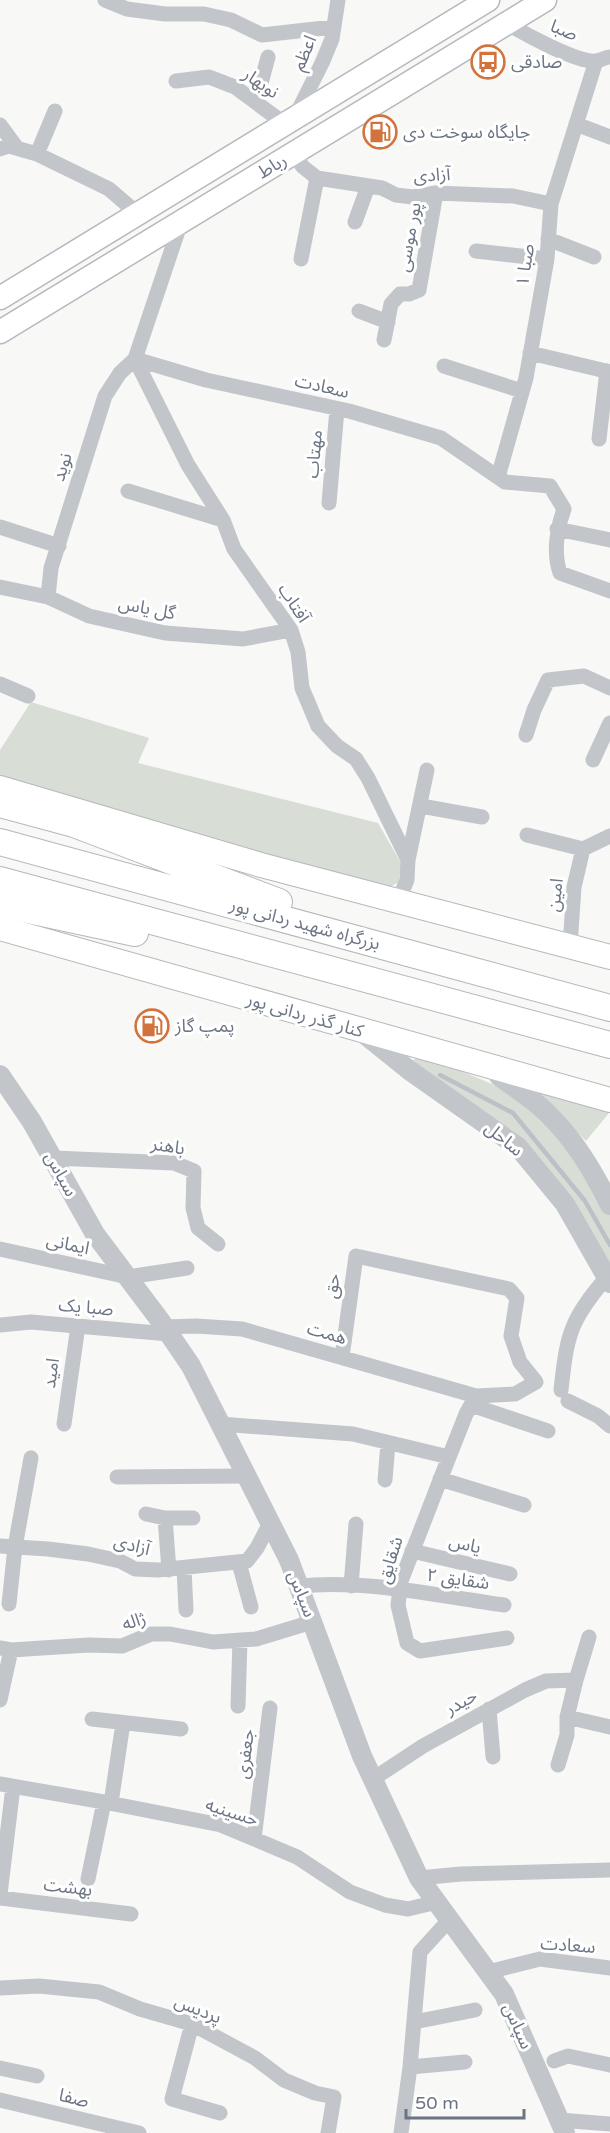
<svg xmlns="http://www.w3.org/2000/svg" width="610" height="2133" viewBox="0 0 610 2133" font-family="'Varela Round','Noto Sans Arabic',sans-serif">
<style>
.green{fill:#d8ddd6}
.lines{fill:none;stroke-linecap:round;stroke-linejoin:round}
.stream{stroke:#bac2c8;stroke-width:4.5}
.secondary-casing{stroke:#b5b8bd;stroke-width:25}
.primary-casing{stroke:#b4b7bb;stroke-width:26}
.trunk-casing{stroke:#b4b6ba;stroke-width:28}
.minor{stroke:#c2c5c9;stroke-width:15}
.tertiary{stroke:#c2c5c9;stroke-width:20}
.secondary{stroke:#fff;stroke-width:22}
.primary{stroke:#fff;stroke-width:24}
.trunk{stroke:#fff;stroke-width:26}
.labels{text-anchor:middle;stroke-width:6;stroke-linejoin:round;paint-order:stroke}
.street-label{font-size:18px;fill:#6b7584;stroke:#fff}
.poi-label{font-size:18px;fill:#6b7584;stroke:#fff;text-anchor:start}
</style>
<rect width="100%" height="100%" fill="#f8f8f6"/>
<!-- green -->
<path class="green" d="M31,702L149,738L138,763L378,823L401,863L399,882L388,888L0,781V750Z
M417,1057L454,1068L504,1089L543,1115L610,1214V1272L571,1204L410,1063Z
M519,1081L609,1113L586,1141L558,1113Z"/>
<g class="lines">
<!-- stream -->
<path class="stream" d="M440,1075L513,1113L585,1201L610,1245"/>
<defs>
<path id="secondary" d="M0,298L488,0
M0,332L545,0"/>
<path id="primary" d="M0,788L261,865L610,957
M0,928L610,1100"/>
<path id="trunk" d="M0,804L74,824L279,902
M0,842L610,1008
M0,880L610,1045
M0,904L135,933"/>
</defs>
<!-- secondary casing -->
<use href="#secondary" class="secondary-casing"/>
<!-- primary casing -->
<use href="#primary" class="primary-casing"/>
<!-- trunk casing -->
<use href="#trunk" class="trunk-casing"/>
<!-- minor -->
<path class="minor" d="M105,0L127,9L165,14H204L231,20L262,35L333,27
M506,23C523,33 579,64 597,61C602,60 605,57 610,57
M176,81L209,77L235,87L285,124
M256,102L268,57
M295,117L322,63L332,39L338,0
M576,124L610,137
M0,125L17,148
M0,149L9,146L37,154L109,189L138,214
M295,152L302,166L317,178L382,188L396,195L413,197L436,193L513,196L551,204
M37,154L55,111
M355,222L368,186
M548,239L594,257
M476,251L547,259
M301,259L317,178
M359,311L388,322
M384,340L391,304L400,294H409L419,290L436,193
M530,353L610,372
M135,359L188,465L223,520L234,549L291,630L298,652L302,688L318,726L337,746L356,759L368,778L408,860L407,880L398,901
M135,359L206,380L349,411L441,438L505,482L550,486L564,509C557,529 553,552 560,573L610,591
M444,366L522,391
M599,439L607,371
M498,477L526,378L547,259L551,204L596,61
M128,491L223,520
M329,503L337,409
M0,527L59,546
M557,529L610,540
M0,587L48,597L89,616L165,633L243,639L291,630
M48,597L51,568L105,396L120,373L135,359L181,222
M0,684L28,696
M526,735L534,710L548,680L584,676L610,688
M593,760L610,723
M421,806L482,817
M527,835L583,849
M408,860L427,770
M570,946L574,887L583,849L610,836
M53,1158L174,1163L194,1171L193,1208L198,1228L218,1244
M0,1249L128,1277L187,1268
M0,1325L31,1322L169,1334
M164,1327L196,1326L242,1329L476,1396L515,1394L536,1382L520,1362L511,1336L517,1298L509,1289L356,1256L342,1357
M561,1390C567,1334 570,1320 607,1277
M476,1396L466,1414L449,1457L401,1581L398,1605L407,1643L420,1651L507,1638
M568,1401L598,1416L610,1426
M471,1405L548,1431
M64,1424L78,1326
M220,1424L353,1434L449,1457
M117,1477L245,1476
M440,1479L524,1505
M385,1480L388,1443
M146,1514L165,1518H193
M165,1518L169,1570
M0,1546L48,1549L88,1554L120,1561L135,1569L158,1570L247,1561L257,1548L270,1523
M412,1551L510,1574
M239,1563L251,1607
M184,1568L186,1610
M299,1586C365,1579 438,1596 504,1605
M351,1586L356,1524
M9,1604L15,1547L31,1458
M0,1648L11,1650L89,1645L122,1646L151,1634H170L213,1642L256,1639L312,1622
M0,1700L11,1650
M238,1706L240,1640
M489,1709L493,1757
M567,1717L610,1727
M92,1719L181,1729
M558,1765L567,1735V1717L576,1680L589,1637
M373,1779L423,1746L525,1690L546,1681L576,1680
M0,1784L104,1802L221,1825L297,1857L350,1892L385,1905L408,1909L437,1902
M111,1803L123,1723
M254,1839L270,1708
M419,1878L461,1874L610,1870
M88,1879L104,1802
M0,1894L13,1787
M0,1898L131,1914
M488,1972L540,1959L610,1968
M0,1988L39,1986L99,1992L140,2009L192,2024L255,2058L284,2080L315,2093L334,2097L328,2133
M414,2022L475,2010
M192,2024L172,2099L220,2113
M554,2061L568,2056L610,2065
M410,2067L465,2062
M0,2068L37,2076
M0,2100L139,2133
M559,2120L610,2124
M401,2133L410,2067L420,1952L449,1920"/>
<!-- tertiary -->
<path class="tertiary" d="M363,1033L409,1070L518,1147L565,1204L610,1283
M494,1068L499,1076C515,1088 533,1099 547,1113C575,1140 593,1171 610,1205
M0,1075L32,1122L95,1234L159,1319L191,1366L289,1560L362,1756L419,1878L504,1994L565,2133"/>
<!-- secondary -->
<use href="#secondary" class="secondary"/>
<!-- primary -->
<use href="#primary" class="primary"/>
<!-- trunk -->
<use href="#trunk" class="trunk"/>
</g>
<!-- icons -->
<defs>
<symbol id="bus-ring" viewBox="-11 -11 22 22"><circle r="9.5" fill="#fff" stroke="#d2733d" stroke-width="1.5"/><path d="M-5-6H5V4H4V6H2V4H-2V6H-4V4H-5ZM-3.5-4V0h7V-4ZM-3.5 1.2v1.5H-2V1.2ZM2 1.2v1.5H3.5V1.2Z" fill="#d2733d"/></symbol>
<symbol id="fuel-ring" viewBox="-11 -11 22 22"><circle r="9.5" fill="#fff" stroke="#d2733d" stroke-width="1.5"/><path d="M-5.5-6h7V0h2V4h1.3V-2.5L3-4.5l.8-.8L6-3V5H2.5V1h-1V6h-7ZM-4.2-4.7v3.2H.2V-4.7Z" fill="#d2733d"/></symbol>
</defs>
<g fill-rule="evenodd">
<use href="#bus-ring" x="469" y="43" width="38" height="38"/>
<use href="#fuel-ring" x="361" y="113" width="38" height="38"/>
<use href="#fuel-ring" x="133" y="1007" width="38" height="38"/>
</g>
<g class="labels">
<!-- street labels -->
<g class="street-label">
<text transform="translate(564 30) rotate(22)" y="6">صبا</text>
<text transform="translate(304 53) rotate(-67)" y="6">اعظم</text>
<text transform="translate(261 83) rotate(34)" y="6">نوبهار</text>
<text transform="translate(272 166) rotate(-31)" y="6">رباط</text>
<text transform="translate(432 175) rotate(-3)" y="6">آزادی</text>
<text transform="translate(409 237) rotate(-80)" y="6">پور موسی</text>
<text transform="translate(525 265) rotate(-82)" y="6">صبا ۱</text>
<text transform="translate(322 386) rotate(13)" y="6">سعادت</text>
<text transform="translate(314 454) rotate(-85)" y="6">مهتاب</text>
<text transform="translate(62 467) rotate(-73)" y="6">نوید</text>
<text transform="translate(294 603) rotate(57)" y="6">آفتاب</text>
<text transform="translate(147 608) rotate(11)" y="6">گل یاس</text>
<text transform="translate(555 895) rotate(-83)" y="6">امین</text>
<text transform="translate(305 924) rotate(15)" y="6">بزرگراه شهید ردانی پور</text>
<text transform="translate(305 1015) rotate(16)" y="6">کنار گذر ردانی پور</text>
<text transform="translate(504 1139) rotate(39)" y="6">ساحل</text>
<text transform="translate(168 1146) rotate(9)" y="6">باهنر</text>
<text transform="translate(61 1174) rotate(61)" y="6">سپاس</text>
<text transform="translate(68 1244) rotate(12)" y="6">ایمانی</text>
<text transform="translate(332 1286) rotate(-82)" y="6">حق</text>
<text transform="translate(86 1307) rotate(5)" y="6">صبا یک</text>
<text transform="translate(327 1333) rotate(16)" y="6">همت</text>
<text transform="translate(51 1373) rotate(-82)" y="6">امید</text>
<text transform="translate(465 1544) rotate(13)" y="6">یاس</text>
<text transform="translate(132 1545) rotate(14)" y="6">آزادی</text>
<text transform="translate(390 1560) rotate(-73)" y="6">شقایق</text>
<text transform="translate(458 1579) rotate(8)" y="6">شقایق ۲</text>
<text transform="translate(302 1594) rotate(69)" y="6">سپاس</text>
<text transform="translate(134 1621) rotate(-17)" y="6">ژاله</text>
<text transform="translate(461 1702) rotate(-29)" y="6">حیدر</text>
<text transform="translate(245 1754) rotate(-83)" y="6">جعفری</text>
<text transform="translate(232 1812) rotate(18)" y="6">حسینیه</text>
<text transform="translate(68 1887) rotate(7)" y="6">بهشت</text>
<text transform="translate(568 1945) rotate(4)" y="6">سعادت</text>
<text transform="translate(198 2009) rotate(22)" y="6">پردیس</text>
<text transform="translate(518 2026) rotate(66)" y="6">سپاس</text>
<text transform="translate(74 2098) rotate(14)" y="6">صفا</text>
</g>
<!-- poi labels -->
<g class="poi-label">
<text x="511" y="68">صادقی</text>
<text x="403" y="138">جایگاه سوخت دی</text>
<text x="175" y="1032">پمپ گاز</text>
</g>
</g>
<!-- scale -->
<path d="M406 2109v9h118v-9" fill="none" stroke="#6b7584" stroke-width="3"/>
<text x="415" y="2109" font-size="18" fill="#6b7584" stroke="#ffffff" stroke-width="4.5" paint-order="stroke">50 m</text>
</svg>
